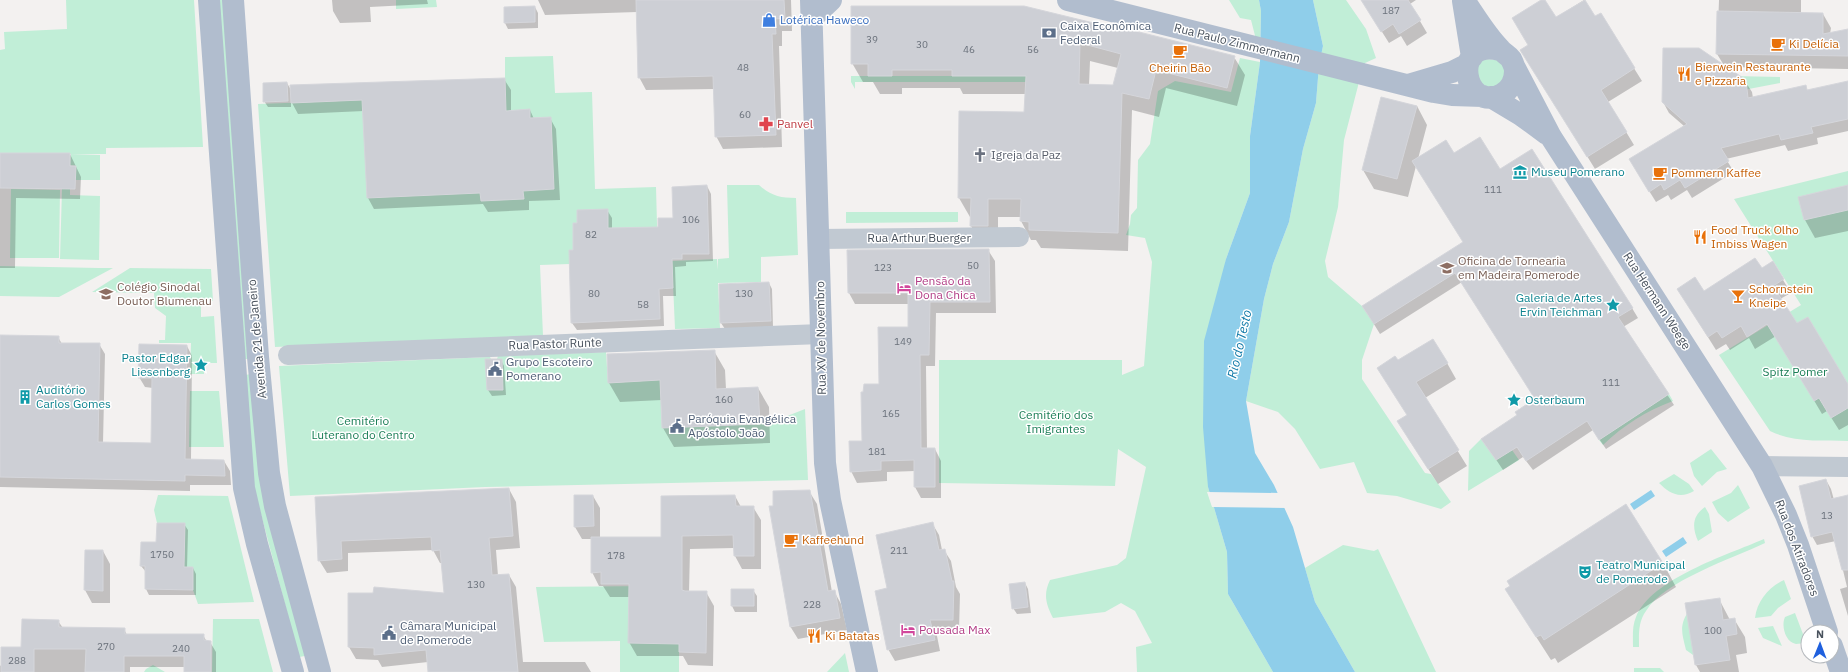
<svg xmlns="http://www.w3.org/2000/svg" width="1848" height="672" viewBox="0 0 1848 672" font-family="'IBM Plex Sans',sans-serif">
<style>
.green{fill:#c1eed7}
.water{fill:#8fceea}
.pier{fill:#f3f1f0}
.shadow{fill:#0003;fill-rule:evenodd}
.building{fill:#cdcfd5;stroke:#d5d6db;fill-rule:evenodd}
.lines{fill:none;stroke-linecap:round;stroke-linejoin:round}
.minor{stroke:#c1c9d2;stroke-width:20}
.major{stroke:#b1bdce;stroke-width:22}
.labels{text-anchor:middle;stroke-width:3;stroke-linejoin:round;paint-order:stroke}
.number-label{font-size:10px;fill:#6a717b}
.shop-label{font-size:12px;fill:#366cbe;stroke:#fff;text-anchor:start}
.service-label{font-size:12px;fill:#4e5e75;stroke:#fff;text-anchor:start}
.street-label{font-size:12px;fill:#49525d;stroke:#fff}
.food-label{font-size:12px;fill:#c56008;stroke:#fff;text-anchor:start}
.health-label{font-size:12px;fill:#be3a42;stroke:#fff;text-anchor:start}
.worship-label{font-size:12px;fill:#5b616d;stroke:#fff;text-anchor:start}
.culture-label{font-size:12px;fill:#0d838f;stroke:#fff;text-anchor:start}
.education-label{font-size:12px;fill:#785e54;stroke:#fff;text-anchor:start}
.hotel-label{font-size:12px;fill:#b23c85;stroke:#fff;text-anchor:start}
.park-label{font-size:12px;fill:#1a7e56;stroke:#fff}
.water-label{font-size:13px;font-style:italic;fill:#117aa8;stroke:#fff}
</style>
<rect width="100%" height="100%" fill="#f3f1f0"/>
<!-- green -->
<path class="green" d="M66,0H194L203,147L106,148V154H71L100,155V180H75L76,166L70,165L71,154L0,153V50L5,49L4,32L67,29Z
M219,0H224L250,359H244Z
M396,0H436L437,7L396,9Z
M1229,0H1259L1261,11L1260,55L1251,20L1240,18Z
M1313,0H1346L1366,29L1376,58L1365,63L1359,76L1358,86L1344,140L1338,207L1325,261L1328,277L1362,306L1374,324L1362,360V379L1425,473L1431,474L1451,502L1441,509L1397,496L1367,493L1354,462L1320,469L1295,429L1278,412L1246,401L1264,299L1273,264L1289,222L1303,149L1316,103L1319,65L1323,46Z
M553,56L555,93L592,92L595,189L656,187L658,261L540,265L543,336L275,347L258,104L505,95V57Z
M1240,58L1260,62L1250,136V193L1226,259L1208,487L1227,552L1228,594L1273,672H1137L1136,647L1152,643L1135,611L1121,603L1105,612L1053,618C1046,604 1043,595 1050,580L1117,565L1126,558L1146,467L1118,449L1115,486L939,483V360H1122V375L1144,366L1152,262L1145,238L1126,235L1130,224L1131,215L1137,208L1138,160L1150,144L1158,91L1175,81L1231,92Z
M1482,59L1501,60L1507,75L1497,88L1481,86L1475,67Z
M851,76H1059V82H855V89L851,82Z
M1733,76L1780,77V83L1733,92Z
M1848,171V441C1822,440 1794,443 1770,431L1719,355L1801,305L1734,199Z
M727,185H759C771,196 780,198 796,198L798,255L761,257V282L718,283L720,328L675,329L672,261L717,259L718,270V259L729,258Z
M11,189L60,190L59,258H10Z
M62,189H70V195L100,196L99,260L60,259Z
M846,212H958V222L846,223Z
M0,266L99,268H113L59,297L0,296Z
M130,268L211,269L213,301H201V317L214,316L217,363H204V374H190L191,343H159V340H165L166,316L155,308L154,293L92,292Z
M606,352L608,383L660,380L662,428L759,424V420H777L805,409L808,480L485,487L290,496L279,366L490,357L491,359H497L498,356Z
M251,374L305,656L299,657L254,488L245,375Z
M190,391H219L224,447H189Z
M1669,394L1673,401C1646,411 1624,425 1603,445L1599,440Z
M1481,439L1496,460L1512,450L1519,460L1468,491L1469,451Z
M1711,449L1727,469L1717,472L1702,486L1694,476L1690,463Z
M1674,474L1689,484L1694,491C1680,499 1670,494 1659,483Z
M1738,485L1750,508L1728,522L1718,513L1712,502L1731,493Z
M158,495L228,496L254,602L198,604L193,590V567H184L185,523H157L154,510Z
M1705,507L1709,514L1712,532L1698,541C1692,527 1692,516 1705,507Z
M1764,539L1765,543C1732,559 1665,580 1646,611C1638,622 1639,634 1639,647H1633C1633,637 1632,626 1636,617C1651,579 1727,555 1764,539Z
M1343,545L1374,551L1378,549L1436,672H1355L1315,602L1305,568Z
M1784,580L1791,599L1778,608L1771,616L1755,618C1757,601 1769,587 1784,580Z
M654,586L679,644V672H620V641L544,642L536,587Z
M1688,612L1696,657L1686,650C1682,634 1679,626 1688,612Z
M1795,613L1806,642C1803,643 1799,644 1796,644C1785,642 1781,625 1785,617Z
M213,619H259L273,672H212Z
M1773,626L1782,646L1763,638L1758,628Z
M845,653L849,672H827Z
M153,665L165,672H144L146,669Z
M1634,668H1660L1664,672H1634Z"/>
<!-- water -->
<path class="water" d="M1259,0H1313L1323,46L1319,65L1316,103L1303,149L1289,222L1273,264L1264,299L1246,401L1255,453L1274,485L1293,527L1315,602L1355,672H1273L1228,594L1227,552L1208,487L1203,427L1204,341L1226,259L1250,193V136L1260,62L1261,11Z
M1651,490L1655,496L1634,510L1630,504Z
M1683,537L1687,543L1666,557L1662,551Z"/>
<!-- pier -->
<path class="pier" d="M1207,492L1280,493L1287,508L1212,507Z"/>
<!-- shadow -->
<path class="shadow" d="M332,0H427L428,4L370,7L371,22L340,23L333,11Z
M538,0H791L792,31H782V46H779L782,147L723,149L716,136L715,89L646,90L639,77L637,12L545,15Z
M1362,0H1416L1410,4L1427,33L1407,46L1401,36L1389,43Z
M1543,0L1555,18L1584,0L1595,18L1600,14L1642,81L1608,102L1634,145L1595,169L1529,62V46Z
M1719,0H1801V14H1823L1831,28L1830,34L1848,30V69L1725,67L1717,54Z
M535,7L538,13V28L508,29L505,23Z
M852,7L1234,57L1245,75L1237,106L1166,88L1159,117L1132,110L1128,251L1041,248L1036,240H1031L1021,221V217H998V244H982L971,226L972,217H970L959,198L960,112L1025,113L1026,94H963L960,88H902V94H880L873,82H863L852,63ZM1090,61L1118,68L1114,86L1089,85Z
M504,79L511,90V111L530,110L534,119L550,118L556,129L560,200L529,201V210L488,212L483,204L374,209L368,198L364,111L298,114L291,101V107H268L264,101L287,83L291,90Z
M1745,81L1752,92L1753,98L1805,86L1808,91L1848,82V131L1817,138L1818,144L1788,151L1785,145L1726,159L1734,172L1692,198L1687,190L1671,200L1668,195L1656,202L1636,170L1684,126L1669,113L1663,102Z
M1382,98L1417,106L1427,125L1418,159L1454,154L1500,171L1632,308L1638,318L1623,327L1674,405L1606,449L1593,430L1533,470L1523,457L1503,470L1489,449L1518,416L1536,400L1462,282L1380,334L1369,316L1464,242L1416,166L1408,197L1374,189L1363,170Z
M0,153L70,154L81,177L80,199L16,198L15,268H0Z
M707,186L711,194L713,261L686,262V266L675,267L676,296H663L664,326L577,330L572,323L574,251L578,224L607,210L612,218V229L659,228L674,219Z
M1848,186V231L1815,238L1805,220L1800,198Z
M988,250L995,261L996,313H936L935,366H926L927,449H935L941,461V498H921L915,487V471L887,472V481L857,483L851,471L863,442L880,385L910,328L909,304H855L849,293Z
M1772,262L1791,293L1780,299L1797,325L1848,386V425L1839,430L1827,411L1822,414L1776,336L1755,349L1749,338L1730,350L1726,344L1716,350L1686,302L1704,292L1761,269Z
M769,283L772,289L773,327L725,329L721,323Z
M0,336L58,337L62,344H99L105,354L103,443L152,444L153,388L145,387L139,377L187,346L192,356L191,460L224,461L230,471L231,485H190V491L0,487Z
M714,351L725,370L726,389L758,388L769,407L770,443L674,447L663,428L662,400L620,402L609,383Z
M501,360L504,366L506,395L492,396L488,390Z
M1397,361L1447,363L1456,379L1425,398L1467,466L1438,484L1408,438V416Z
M1826,480L1831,489L1834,500L1848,496V616L1840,589L1847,587L1836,541L1817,545L1812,536Z
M509,489L516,502L520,548L496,550L498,576L509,575L516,587L523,662H585L591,672H429L428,662L382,667L378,660L356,659L349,647L445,594L442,563H440L433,550L348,553V571L327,573L319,560L317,498Z
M809,491L817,504L832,592L834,591L841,604L847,630L798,639L790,626L774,507Z
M593,496L600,508V538H662L735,496L741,507H753L761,520V569H742L735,556L734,548L690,549L689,592H706L714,606L713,666L688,665L683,656H637L629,642L630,597H610L603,586H599L592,572V539H582L575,527Z
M932,523L939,535L942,550H944L951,561L956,587L960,594L959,631H936L940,651L895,661L888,649V589Z
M184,524L188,530L187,568H193L196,574V595H149L146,589V572L141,566L157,543Z
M86,551H103L110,564V603H92L85,590Z
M1663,563L1676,587L1558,663L1555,658L1551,660L1506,590Z
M1025,583L1028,589L1031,613L1017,614L1013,608Z
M732,590H753L757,596V612H735L732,606Z
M1719,599L1730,620L1734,619L1745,637L1747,653L1736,655L1739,672H1700L1696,665Z
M58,621L63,628L124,629L127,635H203L207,642H210L216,652V672H185V667H130V672H0V666Z"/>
<!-- building -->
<path class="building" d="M636,0H784L785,18L775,19L776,34H772L776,135L715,137L713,76L638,78Z
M1361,0H1408L1421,20L1399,34L1393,24L1381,32Z
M1541,0H1545L1556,17L1585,0L1595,16L1601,13L1635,68L1601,90L1627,132L1587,157L1520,50L1528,45L1512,18Z
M535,6V22L504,23V7Z
M851,6H1024L1106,26L1107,24L1235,56L1227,88L1156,70L1149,99L1122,93L1118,233L1029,230V222L1020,221L1021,199H988V226H970L971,198H958L959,111L1024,112L1026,76H952V70H892V76H868V64H851ZM1080,43L1121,54L1113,85L1079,84Z
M1717,11L1823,13V34L1848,29V56L1716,54Z
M1663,48H1699L1746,80L1748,98L1806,85L1807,90L1848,81V119L1811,127L1813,133L1781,140L1779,134L1721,148L1729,161L1685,188L1680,180L1664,190L1661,184L1649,192L1629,159L1687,124L1662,102Z
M505,78L506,111L530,109V118L551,117L554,189L523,191L524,199L481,201L480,193L367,198L362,100L291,103L290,85Z
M287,82L288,101L263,102V83Z
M1381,97L1417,106L1397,179L1362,170Z
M1480,137L1500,169L1532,149L1633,308L1618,317L1669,394L1599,440L1587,421L1526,461L1517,447L1496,460L1481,439L1517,415L1515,412L1535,399L1455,273L1374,324L1362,306L1463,242L1412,161L1446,140L1454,153Z
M0,153H70V166H76L75,189L0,188Z
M707,185L709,254H682V259H672L673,288L659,289L660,319L571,323L569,250H573V223H577V210L608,209V228L658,227V218H673L672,187Z
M1848,185V210L1804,220L1798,197Z
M989,249L990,302H930L929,355H920L921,448H935V487H914V460L881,461V470L850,472L849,441H862L861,392H863L864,384H879L878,327H908V293H848L847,250Z
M1755,258L1762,268L1773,261L1784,279L1773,286L1797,323L1808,317L1848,384V408L1831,418L1819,398L1814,401L1767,324L1747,337L1741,326L1722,338L1717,331L1708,337L1677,289L1695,277L1704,291Z
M769,282L771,321L720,323L719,284Z
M0,335L59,336V343H100L98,442L151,443L152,378H138L139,344L187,345L185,459L224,460L225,476L185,475V481L0,477Z
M1433,339L1448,363L1416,382L1459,450L1428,469L1397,421L1407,415L1377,368L1395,356L1398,360Z
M715,350L716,389L758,387L760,424L662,428L660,380L608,383L607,354Z
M485,359H502L503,390H487Z
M1826,479L1831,499L1848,495V570H1842L1832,532L1811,537L1799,486Z
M509,488L513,536L489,538L492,575L509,574L518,672H428L426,650L374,655V648L348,647V593H373L374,587L444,593L440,550L432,551L431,537L341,541L342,559L318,561L315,497Z
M810,490L828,591L835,590L840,618L790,627L769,506H773V491Z
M574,495H593L594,526L574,527Z
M735,495L736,506H754V556H734L733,535L682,536V590L685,591H707L706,653L679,652V644L628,643L629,584H601V572L591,573V537H661V496Z
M1626,504L1663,563L1544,640L1541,635L1536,637L1505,589L1510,586L1507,581Z
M933,522L939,550L945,549L952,581H954L953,620H930L935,640L887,650L875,591L887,588L876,535Z
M157,523H185L184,567H193V590L145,589V566H140L141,542H156Z
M85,550H103V591L84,590Z
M1025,582L1028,607L1012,609L1009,584Z
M731,589H754V606H731Z
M1720,598L1723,620L1735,618L1737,634L1726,636L1730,660L1695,665L1685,603Z
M22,619L59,620V627L125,628V634H204V640L211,641V672H184V656H124V672H85L86,649H34V672H1V647H21Z"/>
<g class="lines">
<!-- minor -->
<path class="minor" d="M818,239L1019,237
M288,355L821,334
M1762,466L1848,467"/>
<!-- major -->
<path class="major" d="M209,0L244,488L257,544L293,672
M233,0L258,357L269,473L275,506L320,672
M811,0L825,463L830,500L867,672
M1068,0L1434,92L1452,95L1483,96
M1464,0C1475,16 1486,35 1500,49C1503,53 1508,55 1511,59C1513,63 1515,67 1515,71C1515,80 1511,89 1502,94C1464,115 1449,37 1500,50
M1463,1L1472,57
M811,19L831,0
M1515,68L1551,137L1762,466L1786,515L1798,545L1827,632
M1408,85L1452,72L1468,64
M1491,97L1521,115L1547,134
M1832,646L1841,672"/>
</g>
<!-- icons -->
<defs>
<symbol id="shop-bare" viewBox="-9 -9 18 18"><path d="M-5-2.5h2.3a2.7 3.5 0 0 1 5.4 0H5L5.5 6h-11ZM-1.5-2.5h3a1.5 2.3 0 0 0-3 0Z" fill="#3f7fe0" stroke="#fff" stroke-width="2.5" paint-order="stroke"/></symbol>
<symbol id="bank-bare" viewBox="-9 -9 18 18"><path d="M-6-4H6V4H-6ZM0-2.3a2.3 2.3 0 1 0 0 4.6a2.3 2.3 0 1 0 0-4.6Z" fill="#5c6f8a" stroke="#fff" stroke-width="2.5" paint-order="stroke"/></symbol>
<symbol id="cafe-bare" viewBox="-9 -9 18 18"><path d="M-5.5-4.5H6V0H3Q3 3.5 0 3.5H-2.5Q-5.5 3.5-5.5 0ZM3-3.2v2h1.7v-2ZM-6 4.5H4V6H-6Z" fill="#e8710a" stroke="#fff" stroke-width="2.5" paint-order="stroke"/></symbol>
<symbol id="restaurant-bare" viewBox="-9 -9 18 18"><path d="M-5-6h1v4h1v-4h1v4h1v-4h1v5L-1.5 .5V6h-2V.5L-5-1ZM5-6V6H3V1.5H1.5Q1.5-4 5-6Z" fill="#e8710a" stroke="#fff" stroke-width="2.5" paint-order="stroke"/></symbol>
<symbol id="pharmacy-bare" viewBox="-9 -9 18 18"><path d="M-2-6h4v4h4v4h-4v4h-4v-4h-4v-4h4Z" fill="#e0444e" stroke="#fff" stroke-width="2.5" paint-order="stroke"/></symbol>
<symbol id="church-bare" viewBox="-9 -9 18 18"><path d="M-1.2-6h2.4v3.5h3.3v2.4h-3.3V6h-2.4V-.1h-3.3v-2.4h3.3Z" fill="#6b7280" stroke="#fff" stroke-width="2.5" paint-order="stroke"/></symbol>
<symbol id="museum-bare" viewBox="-9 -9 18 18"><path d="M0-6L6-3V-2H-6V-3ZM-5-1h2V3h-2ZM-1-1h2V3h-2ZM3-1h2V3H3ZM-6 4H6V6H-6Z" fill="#0f9aa8" stroke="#fff" stroke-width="2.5" paint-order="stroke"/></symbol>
<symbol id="university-bare" viewBox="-9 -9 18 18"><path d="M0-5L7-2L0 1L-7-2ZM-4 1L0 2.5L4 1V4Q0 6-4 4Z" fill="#8d6e63" stroke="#fff" stroke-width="2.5" paint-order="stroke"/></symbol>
<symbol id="hotel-bare" viewBox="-9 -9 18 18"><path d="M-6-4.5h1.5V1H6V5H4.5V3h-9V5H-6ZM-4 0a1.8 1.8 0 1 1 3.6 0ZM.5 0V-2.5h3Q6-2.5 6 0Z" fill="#d1479c" stroke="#fff" stroke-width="2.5" paint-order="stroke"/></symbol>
<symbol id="school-bare" viewBox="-9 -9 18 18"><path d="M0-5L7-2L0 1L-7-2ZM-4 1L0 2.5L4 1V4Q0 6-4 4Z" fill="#8d6e63" stroke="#fff" stroke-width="2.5" paint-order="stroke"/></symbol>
<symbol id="bar-bare" viewBox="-9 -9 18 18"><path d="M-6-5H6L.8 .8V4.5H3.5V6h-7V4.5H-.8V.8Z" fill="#e8710a" stroke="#fff" stroke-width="2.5" paint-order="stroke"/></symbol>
<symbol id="sight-bare" viewBox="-9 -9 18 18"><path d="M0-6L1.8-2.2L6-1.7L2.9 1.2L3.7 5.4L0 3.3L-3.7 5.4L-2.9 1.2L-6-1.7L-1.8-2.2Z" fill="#0f9aa8" stroke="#fff" stroke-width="2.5" paint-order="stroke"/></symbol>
<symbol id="civic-bare" viewBox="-9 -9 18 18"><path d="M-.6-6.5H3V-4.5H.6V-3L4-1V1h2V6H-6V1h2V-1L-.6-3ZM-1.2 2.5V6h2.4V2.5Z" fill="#5c6f8a" stroke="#fff" stroke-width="2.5" paint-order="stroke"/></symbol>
<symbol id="building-bare" viewBox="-9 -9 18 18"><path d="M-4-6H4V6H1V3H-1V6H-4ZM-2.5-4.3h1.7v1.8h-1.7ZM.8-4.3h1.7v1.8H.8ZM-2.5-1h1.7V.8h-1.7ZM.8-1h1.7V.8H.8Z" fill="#0f9aa8" stroke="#fff" stroke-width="2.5" paint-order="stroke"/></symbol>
<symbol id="theatre-bare" viewBox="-9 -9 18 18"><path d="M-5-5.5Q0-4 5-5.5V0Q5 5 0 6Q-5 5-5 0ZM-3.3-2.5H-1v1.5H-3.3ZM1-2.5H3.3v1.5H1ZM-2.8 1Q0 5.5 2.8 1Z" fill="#0f9aa8" stroke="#fff" stroke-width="2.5" paint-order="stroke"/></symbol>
</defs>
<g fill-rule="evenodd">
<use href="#shop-bare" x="759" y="10" width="20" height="20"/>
<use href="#bank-bare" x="1039" y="23" width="20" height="20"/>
<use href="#cafe-bare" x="1768" y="34" width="20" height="20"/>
<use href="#cafe-bare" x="1170" y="41" width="20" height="20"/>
<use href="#restaurant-bare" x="1674" y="64" width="20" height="20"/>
<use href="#pharmacy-bare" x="756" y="114" width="20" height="20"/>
<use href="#church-bare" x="970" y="145" width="20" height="20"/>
<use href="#museum-bare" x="1510" y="162" width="20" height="20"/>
<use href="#cafe-bare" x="1650" y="163" width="20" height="20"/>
<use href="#restaurant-bare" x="1690" y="227" width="20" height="20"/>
<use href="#university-bare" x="1437" y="258" width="20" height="20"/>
<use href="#hotel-bare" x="894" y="278" width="20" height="20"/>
<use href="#school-bare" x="96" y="284" width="20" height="20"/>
<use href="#bar-bare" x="1728" y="286" width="20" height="20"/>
<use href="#sight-bare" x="1603" y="295" width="20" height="20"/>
<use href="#sight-bare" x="191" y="355" width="20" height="20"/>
<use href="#civic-bare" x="485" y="359" width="20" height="20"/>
<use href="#building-bare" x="15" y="387" width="20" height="20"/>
<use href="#sight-bare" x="1504" y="390" width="20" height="20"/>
<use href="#civic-bare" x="667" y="416" width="20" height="20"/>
<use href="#cafe-bare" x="781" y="530" width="20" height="20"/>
<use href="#theatre-bare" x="1575" y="562" width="20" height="20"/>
<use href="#hotel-bare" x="898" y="620" width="20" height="20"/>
<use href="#civic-bare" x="379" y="623" width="20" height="20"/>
<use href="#restaurant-bare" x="804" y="626" width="20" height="20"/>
</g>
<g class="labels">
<!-- number labels -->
<g class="number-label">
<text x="1391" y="14">187</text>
<text x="872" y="43">39</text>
<text x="922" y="48">30</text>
<text x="969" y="53">46</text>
<text x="1033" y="53">56</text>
<text x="743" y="71">48</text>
<text x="745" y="118">60</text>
<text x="1493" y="193">111</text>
<text x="691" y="223">106</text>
<text x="591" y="238">82</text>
<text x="973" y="269">50</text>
<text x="883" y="271">123</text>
<text x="594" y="297">80</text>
<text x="744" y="297">130</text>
<text x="643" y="308">58</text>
<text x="903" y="345">149</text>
<text x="1611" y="386">111</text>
<text x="724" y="403">160</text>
<text x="891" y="417">165</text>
<text x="877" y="455">181</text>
<text x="1827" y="519">13</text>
<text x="899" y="554">211</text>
<text x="162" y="558">1750</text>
<text x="616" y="559">178</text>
<text x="476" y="588">130</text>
<text x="812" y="608">228</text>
<text x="1713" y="634">100</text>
<text x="106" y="650">270</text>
<text x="181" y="652">240</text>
<text x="17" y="664">288</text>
</g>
<!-- shop labels -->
<g class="shop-label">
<text x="780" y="24">Lotérica Haweco</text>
</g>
<!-- service labels -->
<g class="service-label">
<text x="1060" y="30">Caixa Econômica<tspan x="1060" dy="14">Federal</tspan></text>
<text x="506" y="366">Grupo Escoteiro<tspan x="506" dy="14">Pomerano</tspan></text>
<text x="688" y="423">Paróquia Evangélica<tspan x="688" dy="14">Apóstolo João</tspan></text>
<text x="400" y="630">Câmara Municipal<tspan x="400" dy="14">de Pomerode</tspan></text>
</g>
<!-- street labels -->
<g class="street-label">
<text transform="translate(1237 43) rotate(14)" y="4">Rua Paulo Zimmermann</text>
<text x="919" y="242">Rua Arthur Buerger</text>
<text transform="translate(1657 301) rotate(57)" y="4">Rua Hermann Weege</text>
<text transform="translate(821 338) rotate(-91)" y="4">Rua XV de Novembro</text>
<text transform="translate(257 339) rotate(-95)" y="4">Avenida 21 de Janeiro</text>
<text transform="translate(555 344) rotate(-2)" y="4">Rua Pastor Runte</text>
<text transform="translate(1797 548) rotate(69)" y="4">Rua dos Atiradores</text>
</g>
<!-- food labels -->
<g class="food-label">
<text x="1789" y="48">Ki Delícia</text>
<text x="1695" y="71">Bierwein Restaurante<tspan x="1695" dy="14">e Pizzaria</tspan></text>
<text x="1180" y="72" text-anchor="middle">Cheirin Bão</text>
<text x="1671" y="177">Pommern Kaffee</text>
<text x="1711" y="234">Food Truck Olho<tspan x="1711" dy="14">Imbiss Wagen</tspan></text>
<text x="1749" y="293">Schornstein<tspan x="1749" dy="14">Kneipe</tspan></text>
<text x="802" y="544">Kaffeehund</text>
<text x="825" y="640">Ki Batatas</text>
</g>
<!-- health labels -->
<g class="health-label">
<text x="777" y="128">Panvel</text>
</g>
<!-- worship labels -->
<g class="worship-label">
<text x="991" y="159">Igreja da Paz</text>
</g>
<!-- culture labels -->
<g class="culture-label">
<text x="1531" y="176">Museu Pomerano</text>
<text x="1602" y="302" text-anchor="end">Galeria de Artes<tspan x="1602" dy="14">Ervin Teichman</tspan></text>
<text x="190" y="362" text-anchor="end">Pastor Edgar<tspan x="190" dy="14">Liesenberg</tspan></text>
<text x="36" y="394">Auditório<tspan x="36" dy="14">Carlos Gomes</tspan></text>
<text x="1525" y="404">Osterbaum</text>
<text x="1596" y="569">Teatro Municipal<tspan x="1596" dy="14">de Pomerode</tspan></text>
</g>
<!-- education labels -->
<g class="education-label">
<text x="1458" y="265">Oficina de Tornearia<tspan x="1458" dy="14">em Madeira Pomerode</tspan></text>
<text x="117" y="291">Colégio Sinodal<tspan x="117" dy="14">Doutor Blumenau</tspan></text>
</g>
<!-- hotel labels -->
<g class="hotel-label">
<text x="915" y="285">Pensão da<tspan x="915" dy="14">Dona Chica</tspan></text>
<text x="919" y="634">Pousada Max</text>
</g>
<!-- park labels -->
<g class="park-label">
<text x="1795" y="376">Spitz Pomer</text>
<text x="1056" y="419">Cemitério dos<tspan x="1056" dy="14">Imigrantes</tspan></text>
<text x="363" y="425">Cemitério<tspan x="363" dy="14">Luterano do Centro</tspan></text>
</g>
<!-- water labels -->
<g class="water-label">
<text transform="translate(1239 344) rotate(-77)" y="5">Rio do Testo</text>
</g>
</g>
<!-- north arrow -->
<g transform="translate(1820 644) rotate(1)"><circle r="19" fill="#ffffff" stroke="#b6babe"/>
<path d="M0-3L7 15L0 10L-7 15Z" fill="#1f60de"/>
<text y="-6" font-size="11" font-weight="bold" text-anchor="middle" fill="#49525d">N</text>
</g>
</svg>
